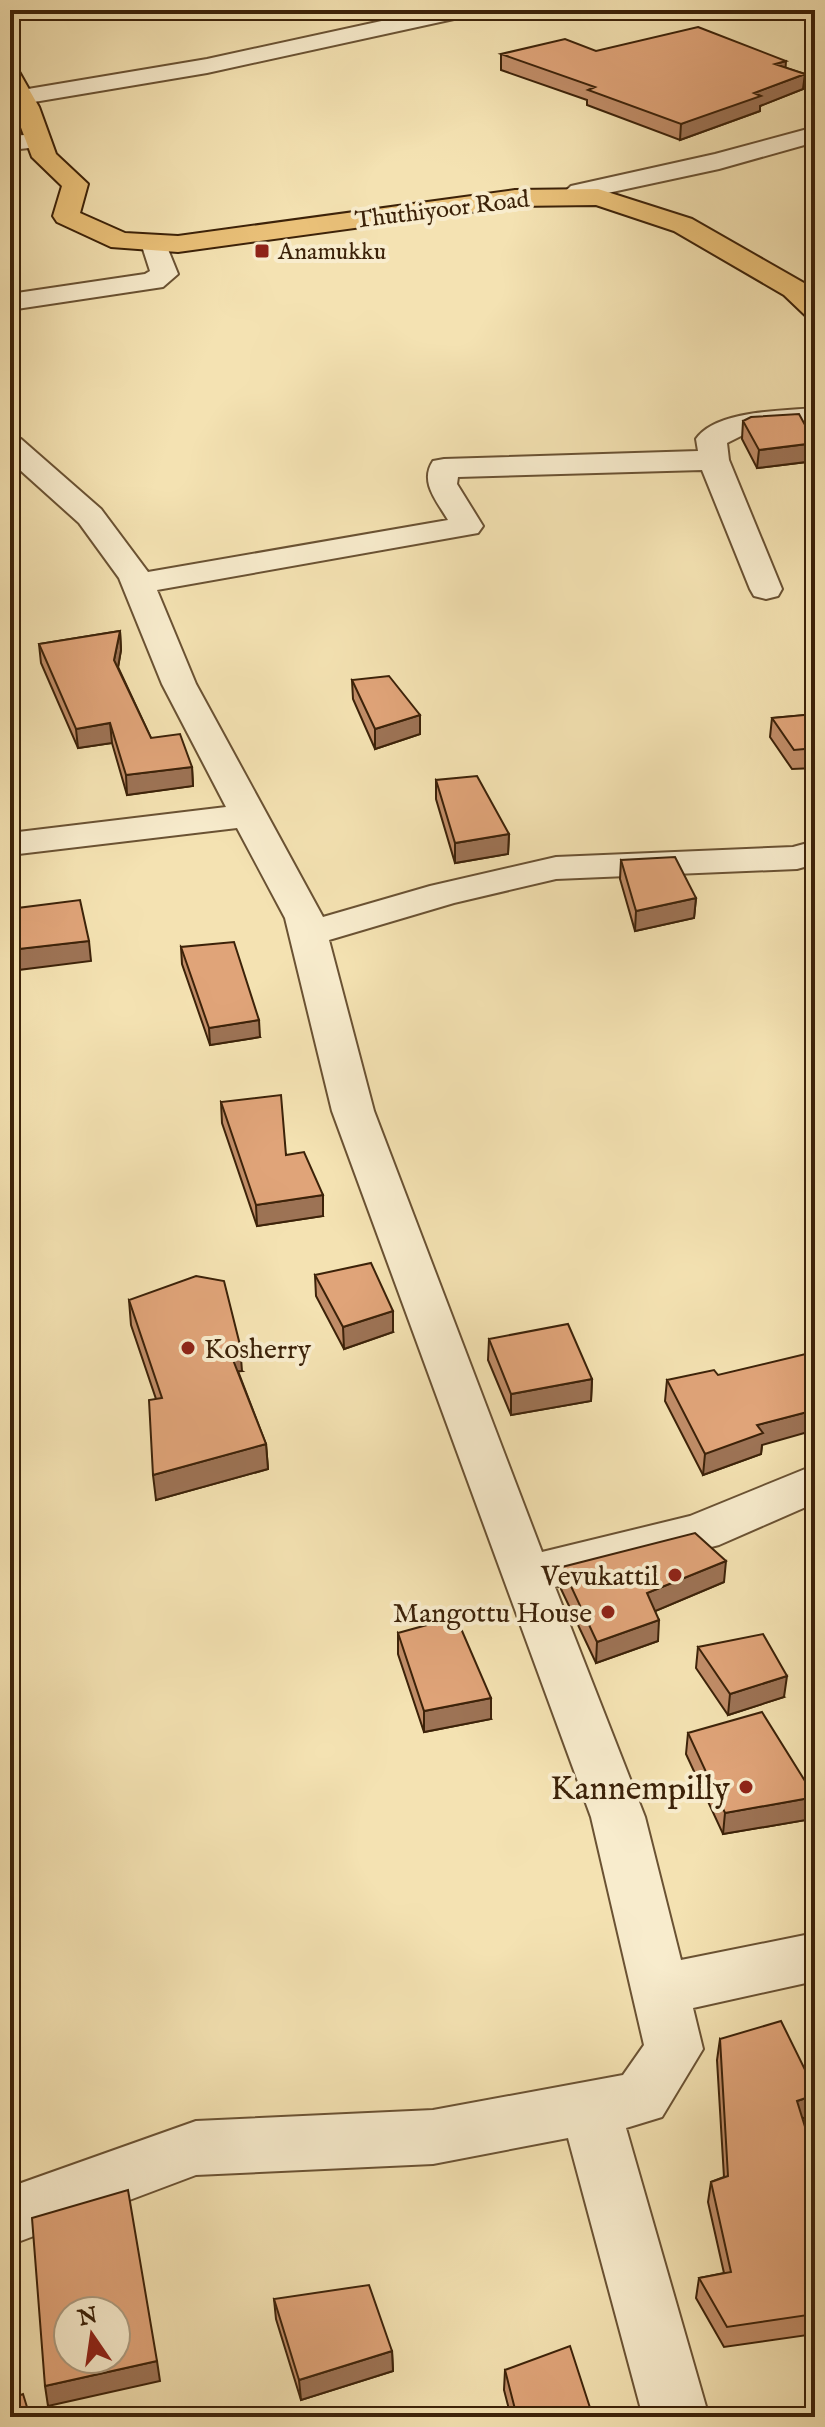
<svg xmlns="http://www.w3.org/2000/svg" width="825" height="2427" viewBox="0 0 825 2427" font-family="'IM FELL English',serif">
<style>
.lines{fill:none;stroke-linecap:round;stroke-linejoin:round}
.minor-casing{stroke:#6a5233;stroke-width:4}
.major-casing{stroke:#3c2209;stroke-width:4}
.minor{fill:#f8eccd;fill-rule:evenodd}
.major{fill:#eac179;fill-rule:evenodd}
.wall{fill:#c18d68;stroke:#3c2209;stroke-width:2}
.shaded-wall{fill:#9d7355;stroke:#3c2209;stroke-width:2}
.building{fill:#e0a479;stroke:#3c2209;stroke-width:2;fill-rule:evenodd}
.poi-dot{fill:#8f2418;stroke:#f8eccd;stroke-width:3}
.labels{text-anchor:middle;stroke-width:8;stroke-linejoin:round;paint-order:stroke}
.far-street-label{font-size:24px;fill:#3c2209;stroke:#f8eccd}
.far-poi-label{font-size:24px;fill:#3c2209;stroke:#f8eccd;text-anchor:start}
.poi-label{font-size:28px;fill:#3c2209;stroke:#f8eccd;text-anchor:end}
.near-poi-label{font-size:34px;fill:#3c2209;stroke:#f8eccd;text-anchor:end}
</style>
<rect width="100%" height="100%" fill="#f4e2b2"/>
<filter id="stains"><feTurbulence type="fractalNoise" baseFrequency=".0025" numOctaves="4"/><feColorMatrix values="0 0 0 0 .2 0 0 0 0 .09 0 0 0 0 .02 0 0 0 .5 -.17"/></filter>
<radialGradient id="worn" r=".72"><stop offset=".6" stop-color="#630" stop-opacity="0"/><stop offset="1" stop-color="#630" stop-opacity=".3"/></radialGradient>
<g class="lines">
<defs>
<path id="minor" d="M432,10H474L471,15L463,17L207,73L22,104L13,102L10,97L13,92L22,90L207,59Z
M815,127V142L719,169L589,197L572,205L563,202L559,197L571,186L715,154Z
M39,134L48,136L51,141L48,146L10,150V136Z
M154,235L163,237L178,274L163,287L10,310V294L145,274L150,271L141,243L145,237Z
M815,408V426L749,432L727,443L729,460L782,589L778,596L766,599L754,596L750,589L702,470L458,477L457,484L483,526L478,533L157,590L196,684L323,917L430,886L556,857L793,847L815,841V864L797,869L556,879L454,903L329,940L374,1111L542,1552L690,1516L815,1465V1503L719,1545L555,1587L645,1817L681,1960L815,1933V1981L693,2008L703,2049L662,2117L626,2128L709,2417H643L568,2138L433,2164L196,2175L10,2245V2187L196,2121L433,2110L623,2075L644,2045L591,1817L332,1111L285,918L237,828L10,855V833L226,807L162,684L119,578L79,523L10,461V436L21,439L101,509L148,572L448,520C437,501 419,482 433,461L444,459L698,451L696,439C716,410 783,411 815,408Z"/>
<path id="major" d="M10,68L18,70L39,107L56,154L88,184L80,213L125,233L178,236L515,190L598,189L692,219L804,283L815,294V317L805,315L784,295L674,231L596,205L515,206L178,252L111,247L57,222L53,216L62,186L32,157L10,98Z"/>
</defs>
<!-- minor casing -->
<use href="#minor" class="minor-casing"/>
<!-- major casing -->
<use href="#major" class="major-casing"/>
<!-- minor -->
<use href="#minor" class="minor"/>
<!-- major -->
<use href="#major" class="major"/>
</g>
<!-- wall -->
<path class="wall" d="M596,51L786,68L805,74L803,89L760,106V111L680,140L587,105V100L501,70V54Z
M743,421L815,443L814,461L757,468L742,439Z
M120,631L121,650L118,667L151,738L192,767L193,786L127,795L112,743L78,748L41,663L39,644Z
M352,680L420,715V734L375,749L353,699Z
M815,714V768L792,769L770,737L772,718Z
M436,780L509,834L508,854L455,863L436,799Z
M621,860L696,898L694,918L635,931L620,879Z
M181,947L260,1037L210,1045L182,964Z
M221,1102L286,1155L323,1216L257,1226L222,1123Z
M315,1275L393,1332L344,1349L316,1296Z
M129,1300L242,1371H238L266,1444L268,1469L156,1500V1399L131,1325Z
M489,1339L592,1379L591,1401L511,1415L488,1360Z
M667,1380L762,1445L761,1454L703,1475L665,1401Z
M562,1567L724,1582L655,1611L658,1641L596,1663L561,1589Z
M398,1633L491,1719L424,1732L398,1654Z
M698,1647L784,1697L728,1715L696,1668Z
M688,1733L815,1797L812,1819L723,1834L686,1754Z
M720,2039L813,2115L802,2118L815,2159V2334L724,2347L696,2298L699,2278L724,2273L708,2202L711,2182L724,2177L717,2060Z
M274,2299L392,2351L393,2371L301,2400L276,2319Z
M505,2370L593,2417H511L504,2390Z"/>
<!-- shaded-wall -->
<path class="shaded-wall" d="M786,61L785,76L775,64Z
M805,74L803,89L760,106V111L680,140L681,124L754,93Z
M815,443L814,461L757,468L759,450Z
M120,631L121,650L116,679L114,660Z
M420,715V734L375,749V729Z
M110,723L112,743L78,748L76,729Z
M192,767L193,786L127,795L126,775Z
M509,834L508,854L455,863V843Z
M696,898L694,918L635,931L636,911Z
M89,941L91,961L10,971V950Z
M259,1020L260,1037L210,1045L209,1028Z
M323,1195V1216L257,1226L256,1205Z
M393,1311V1332L344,1349L343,1327Z
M240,1345L242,1371L229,1372L228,1347Z
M592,1379L591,1401L511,1415V1394Z
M815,1410V1430L762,1445L761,1454L703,1475L705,1454L757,1425Z
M266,1444L268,1469L156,1500L153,1475Z
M726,1561L724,1582L646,1615L647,1593Z
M659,1620L658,1641L596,1663L597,1642Z
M787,1676L784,1697L728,1715L730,1694Z
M491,1698V1719L424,1732V1711Z
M815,1797L812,1819L723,1834L725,1813Z
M815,2095L813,2115L794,2121L797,2101Z
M392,2351L393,2371L301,2400L299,2380Z
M157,2361L160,2381L48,2406L45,2386Z"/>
<!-- building -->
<path class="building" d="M698,27L786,61L775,64L805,74L754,93L761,96L681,124L588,90L595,87L501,54L565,39L596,51Z
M799,414L815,443L759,450L743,421L751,417Z
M120,631L114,660L151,738L180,734L192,767L126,775L110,723L76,729L39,644Z
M389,676L420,715L375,729L352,680Z
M815,714V748L794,750L772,718Z
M477,776L509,834L455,843L436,780Z
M675,857L696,898L636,911L621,860Z
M80,900L89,941L10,950V909Z
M234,942L259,1020L209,1028L181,947Z
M281,1095L286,1155L304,1152L323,1195L256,1205L221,1102Z
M371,1263L393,1311L343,1327L315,1275Z
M196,1276L224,1281L240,1345L228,1347L266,1444L153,1475L149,1400L162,1398L129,1300Z
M568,1324L592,1379L511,1394L489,1339Z
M814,1352L815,1410L757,1425L763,1433L705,1454L667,1380L714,1370L718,1375Z
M695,1533L726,1561L647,1593L659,1620L597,1642L562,1567Z
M456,1617L491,1698L424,1711L398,1633Z
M763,1634L787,1676L730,1694L698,1647Z
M762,1712L815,1797L725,1813L688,1733Z
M781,2021L815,2090V2095L797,2101L815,2159V2245H814L815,2251V2314L727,2327L699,2278L731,2272L711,2182L728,2176L720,2039Z
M128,2190L157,2361L45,2386L32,2218ZM68,2311H116V2359H68Z
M369,2285L392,2351L299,2380L274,2299Z
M570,2346L593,2417H517L505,2370Z
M23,2394L30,2417H10V2399Z"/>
<!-- markers -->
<g class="poi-dot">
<rect x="254" y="243" width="16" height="16" rx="4"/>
<circle cx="188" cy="1348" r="8"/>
<circle cx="675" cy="1575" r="8"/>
<circle cx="608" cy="1612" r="8"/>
<circle cx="746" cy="1787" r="8"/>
</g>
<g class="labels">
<!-- far-street labels -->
<g class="far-street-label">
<text transform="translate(442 209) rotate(-7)" y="8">Thuthiyoor Road</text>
</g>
<!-- far-poi labels -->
<g class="far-poi-label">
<text x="278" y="259">Anamukku</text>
</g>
<!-- poi labels -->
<g class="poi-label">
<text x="204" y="1358" text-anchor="start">Kosherry</text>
<text x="659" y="1585">Vevukattil</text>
<text x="592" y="1622">Mangottu House</text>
</g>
<!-- near-poi labels -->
<g class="near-poi-label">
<text x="730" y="1799">Kannempilly</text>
</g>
</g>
<!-- margin -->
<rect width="825" height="2427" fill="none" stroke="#f4e2b2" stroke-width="40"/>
<rect x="12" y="12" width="801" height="2403" fill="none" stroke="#3c2209" stroke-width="4"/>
<rect x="20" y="20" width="785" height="2387" fill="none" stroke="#3c2209" stroke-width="2"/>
<!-- north arrow -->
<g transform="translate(92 2335) rotate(347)"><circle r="38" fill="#f8eccd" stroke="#ad9b7f" stroke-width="2"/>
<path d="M0-6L14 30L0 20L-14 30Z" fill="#8f2418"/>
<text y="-12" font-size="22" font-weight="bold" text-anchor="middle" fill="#3c2209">N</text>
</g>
<rect width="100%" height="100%" filter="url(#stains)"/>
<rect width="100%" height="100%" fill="url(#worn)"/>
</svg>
